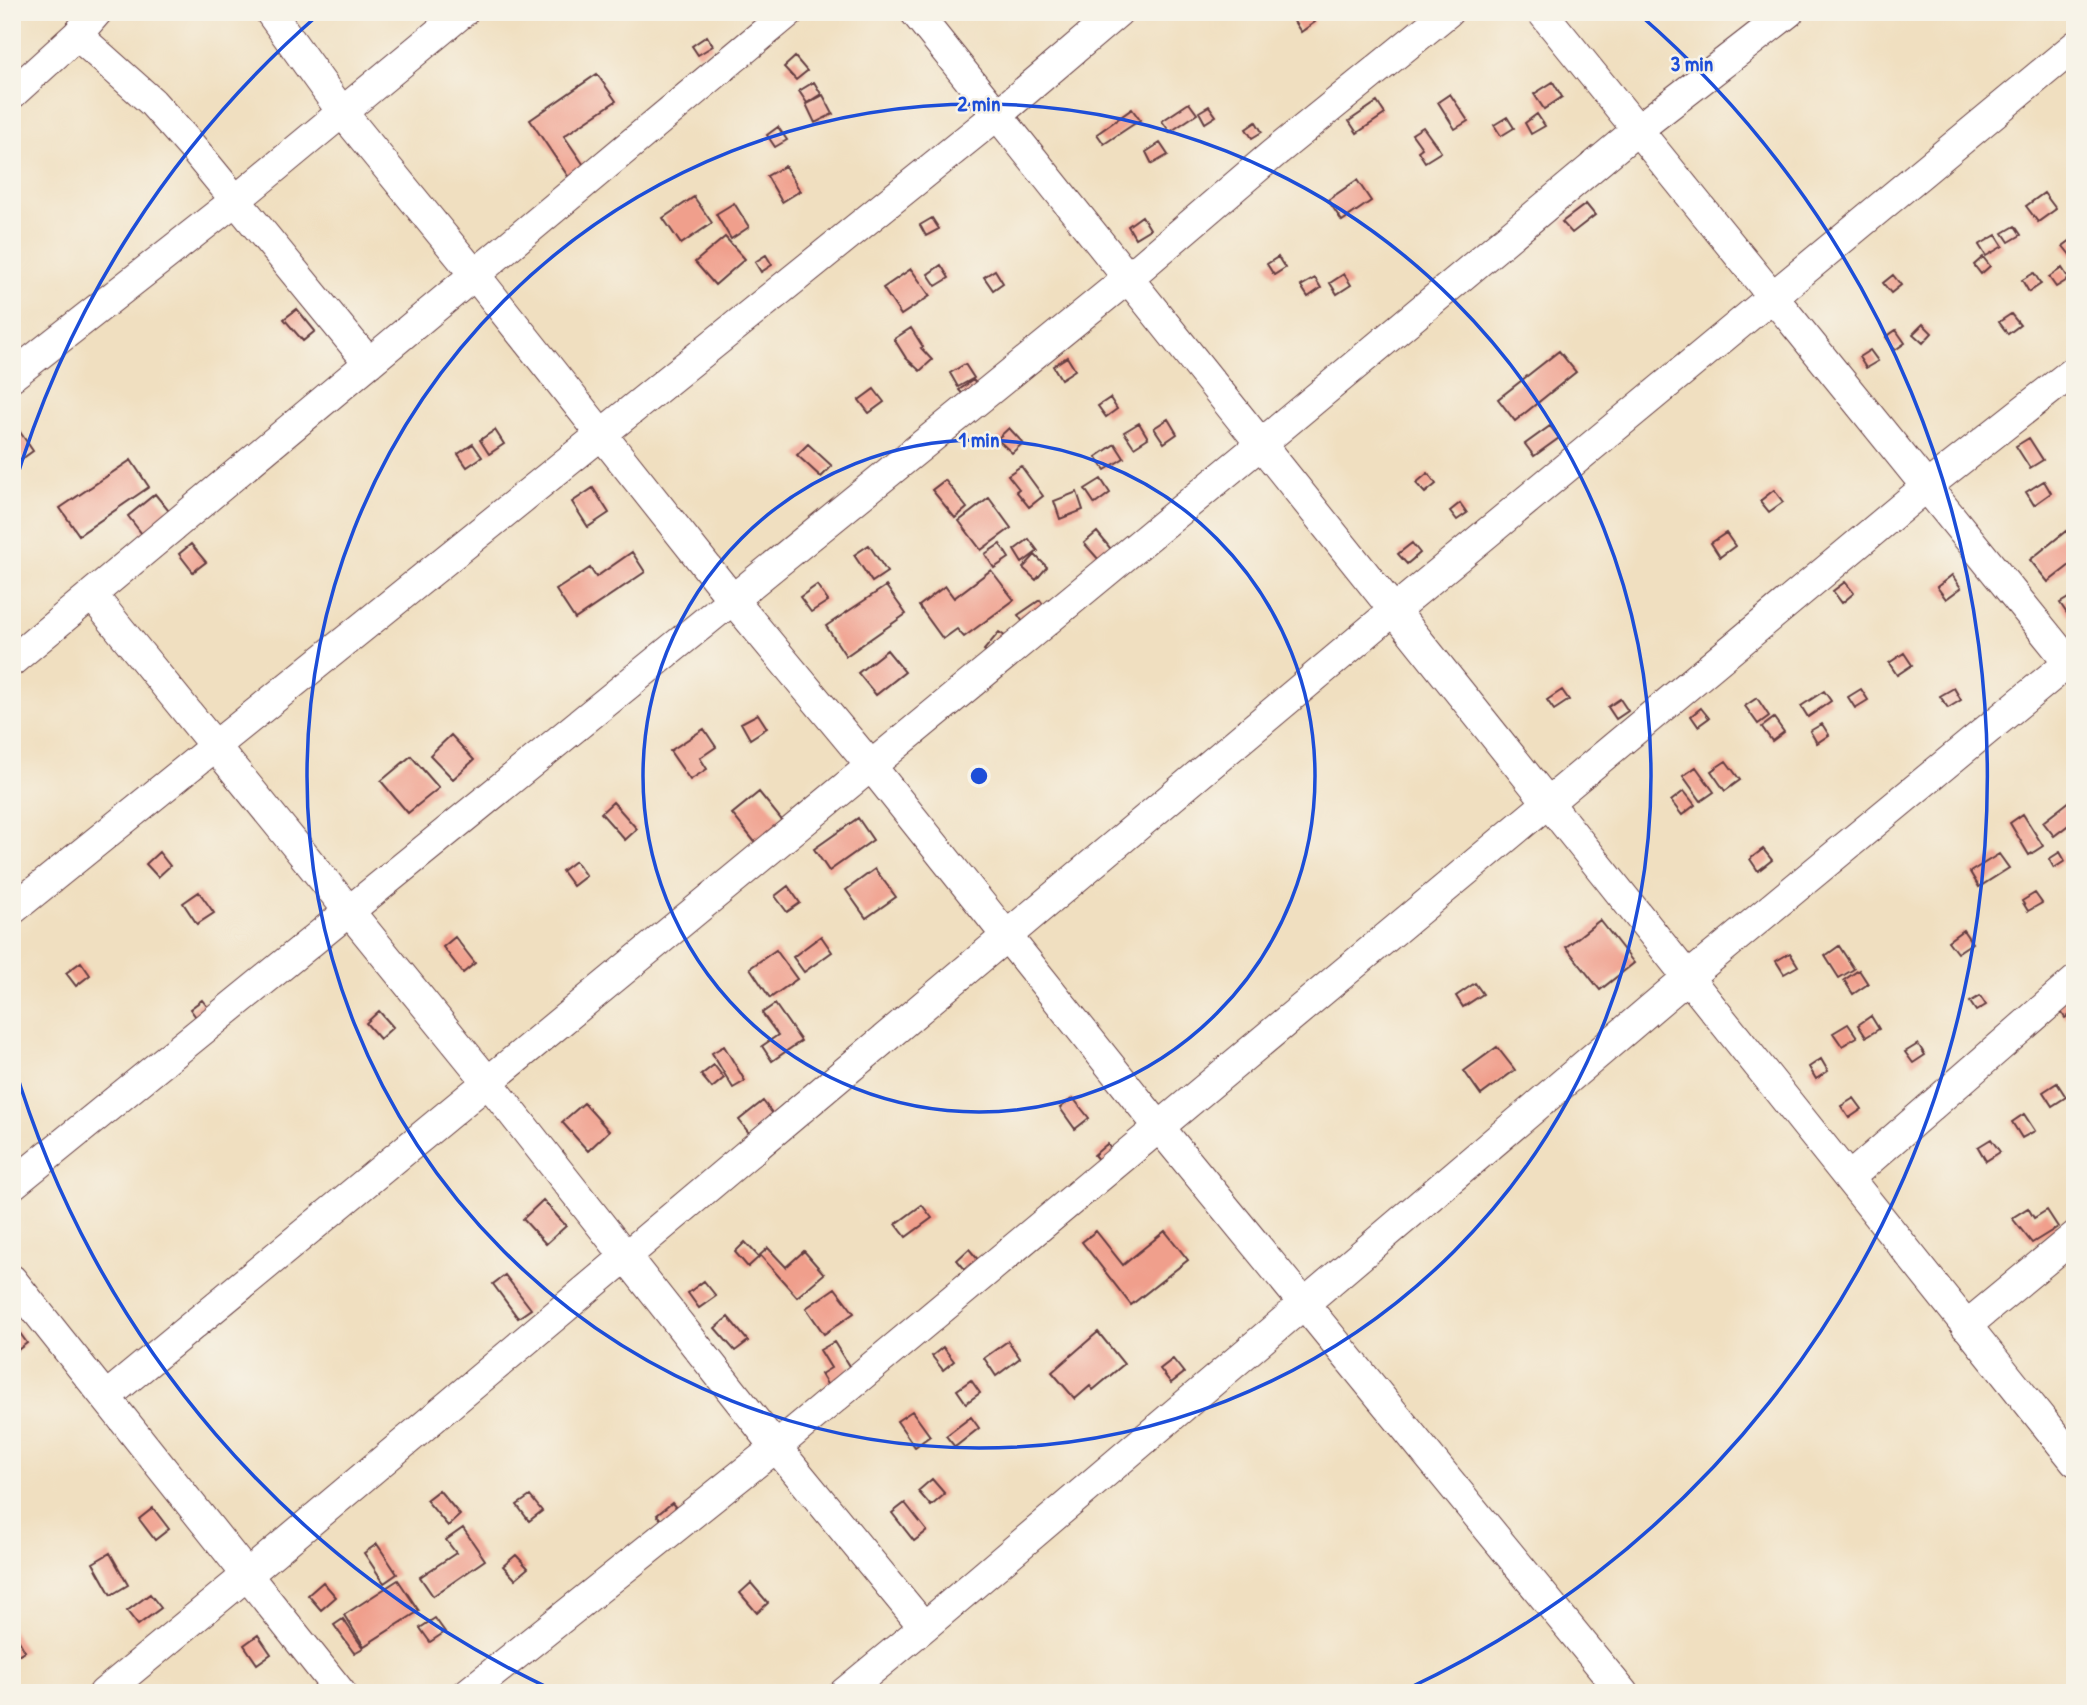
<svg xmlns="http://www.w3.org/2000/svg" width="2087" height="1705" viewBox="0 0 2087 1705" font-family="'Patrick Hand',sans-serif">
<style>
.building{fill:#f09f8c}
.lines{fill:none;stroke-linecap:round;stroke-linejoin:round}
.minor-casing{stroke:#633c41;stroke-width:32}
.minor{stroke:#fff;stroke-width:30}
.ring{fill:none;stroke:#1d4ed8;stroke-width:3.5}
.centre{fill:#1d4ed8;stroke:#f7f3e8;stroke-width:3.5}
.ring-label{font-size:21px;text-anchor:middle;font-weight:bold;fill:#1d4ed8;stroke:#f7f3e8;stroke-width:5;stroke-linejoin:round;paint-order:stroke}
</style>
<rect width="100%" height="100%" fill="#f7f3e8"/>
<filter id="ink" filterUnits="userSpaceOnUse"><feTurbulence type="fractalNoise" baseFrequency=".0143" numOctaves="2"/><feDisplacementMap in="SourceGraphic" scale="14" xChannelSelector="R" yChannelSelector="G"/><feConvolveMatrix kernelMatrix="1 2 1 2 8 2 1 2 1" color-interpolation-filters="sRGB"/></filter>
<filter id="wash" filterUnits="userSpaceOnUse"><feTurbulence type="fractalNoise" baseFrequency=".00686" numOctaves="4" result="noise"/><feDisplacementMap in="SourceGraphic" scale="28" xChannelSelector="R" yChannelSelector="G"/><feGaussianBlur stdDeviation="1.57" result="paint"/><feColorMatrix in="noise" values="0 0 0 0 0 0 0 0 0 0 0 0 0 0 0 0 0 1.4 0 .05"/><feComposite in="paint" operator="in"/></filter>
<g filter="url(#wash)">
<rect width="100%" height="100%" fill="#f0dfc0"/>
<g id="blocks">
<!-- building -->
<path class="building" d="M1304,12H1308L1315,22L1301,32L1293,20Z
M707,36L713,46L698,55L692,46Z
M795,57L807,71L796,80L784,67Z
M597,74L616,101L564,136L590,174L574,185L530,120Z
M814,82L821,94L807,103L799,91Z
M1553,82L1562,97L1544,109L1534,94Z
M1450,94L1468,121L1455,129L1438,102Z
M823,95L833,114L815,123L806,104Z
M1377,102L1385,114L1357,133L1349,121Z
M1189,103L1197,114L1170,132L1162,121Z
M1209,106L1216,116L1205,123L1199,112Z
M1132,109L1140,120L1104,144L1097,134Z
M1537,114L1545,126L1531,134L1525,123Z
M1507,117L1514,128L1501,136L1494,125Z
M1256,122L1262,132L1252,138L1246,129Z
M778,127L787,140L775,147L767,135Z
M1423,127L1441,152L1425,162L1418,151L1422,148L1412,134Z
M1160,143L1168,155L1152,164L1146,152Z
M785,166L800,191L782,202L767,176Z
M1357,180L1371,201L1342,221L1328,200Z
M2044,193L2056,209L2038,222L2026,206Z
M694,197L712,223L681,244L663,218Z
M734,203L749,227L731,239L716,214Z
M1586,204L1595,215L1572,233L1562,222Z
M1142,216L1150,229L1135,238L1128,226Z
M932,218L939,229L926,236L920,225Z
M2015,226L2021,235L2009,242L2003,233Z
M1996,235L2003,246L1986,256L1979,245Z
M725,237L745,259L715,285L695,262Z
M2075,237V261L2063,246Z
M766,255L772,265L761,272L755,262Z
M1278,257L1285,268L1274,275L1267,264Z
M1983,257L1990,266L1981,274L1974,265Z
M941,265L949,278L936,286L928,274Z
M2062,268L2069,279L2056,287L2049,277Z
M911,269L930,296L901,315L883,288Z
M995,270L1003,283L993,290L984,277Z
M2034,273L2041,284L2029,292L2022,280Z
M1344,274L1351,285L1337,294L1330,283Z
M1893,275L1901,285L1891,293L1883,283Z
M1315,278L1321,288L1308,297L1301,286Z
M297,309L315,331L303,341L284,319Z
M2011,314L2020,325L2008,334L1999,322Z
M1923,324L1932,333L1923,343L1913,334Z
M911,328L923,347L921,348L932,360L920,371L906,358L894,339Z
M1896,330L1905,343L1895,350L1886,337Z
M1870,350L1878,361L1866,368L1859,357Z
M1559,351L1576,372L1515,421L1498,399Z
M1067,357L1075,370L1061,379L1053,366Z
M965,364L974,378L958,387L950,373Z
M973,380L984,393L971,404L959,390Z
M874,389L884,402L869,413L859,400Z
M1110,398L1117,409L1106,417L1098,406Z
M1168,419L1177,434L1164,443L1154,428Z
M1139,423L1148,438L1134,447L1124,432Z
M1550,426L1559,438L1534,456L1525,444Z
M1009,428L1023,443L1012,453L997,439Z
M18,429L33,451L19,461L12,451V433Z
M495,430L504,444L489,454L480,440Z
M2029,438L2043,460L2030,468L2016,446Z
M473,444L482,457L467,467L458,454Z
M808,444L832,466L821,477L797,455Z
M1115,444L1124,458L1105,470L1096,457Z
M131,460L149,487L79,535L60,508Z
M1021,466L1043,496L1029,507L1016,491L1019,489L1008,475Z
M1428,473L1436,484L1425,493L1416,483Z
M1101,479L1110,493L1095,504L1085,489Z
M945,480L967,508L955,518L932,490Z
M2044,481L2051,493L2034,505L2026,492Z
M593,488L609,513L588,527L572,502Z
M1774,490L1783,502L1769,512L1760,501Z
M1077,492L1083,510L1060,519L1054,501Z
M155,494L177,521L149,543L128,516Z
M989,498L1011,528L981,550L959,521Z
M1460,503L1467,513L1457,520L1450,511Z
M2066,531L2075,542V561L2048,582L2030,560Z
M1097,532L1119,559L1107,569L1084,543Z
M1726,533L1735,546L1720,557L1711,543Z
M1029,539L1038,551L1022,563L1014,550Z
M1412,543L1420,553L1407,564L1398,554Z
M191,544L206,562L193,572L179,554Z
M1000,544L1009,558L994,568L985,554Z
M869,545L887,572L872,582L854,555Z
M632,552L645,572L575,619L556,590L590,568L596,577Z
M1035,555L1047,567L1036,580L1023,568Z
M991,570L1014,600L964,637L957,629L943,639L919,606L945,586L954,598Z
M1952,575L1961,588L1946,599L1937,587Z
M1845,582L1854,593L1842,603L1833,591Z
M817,585L828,601L811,612L800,597Z
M886,586L906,614L846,656L826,626Z
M2075,594V611L2068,615L2060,603Z
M1040,600L1050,614L1028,629L1018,615Z
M999,632L1012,641L997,660L984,650Z
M887,650L905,672L876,695L858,673Z
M1904,653L1912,665L1897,675L1889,663Z
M1954,688L1961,700L1948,708L1940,696Z
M1861,689L1868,700L1855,708L1848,697Z
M1562,690L1569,700L1554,710L1547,700Z
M1824,691L1831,701L1808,717L1801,706Z
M1757,698L1769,716L1758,724L1745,706Z
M1620,699L1628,711L1616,719L1608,707Z
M1701,708L1709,718L1698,726L1691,716Z
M758,714L767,728L750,739L741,723Z
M1774,718L1784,732L1772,741L1762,727Z
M1822,724L1829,735L1817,743L1810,731Z
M704,729L716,747L700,758L707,769L690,780L670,751Z
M451,735L474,760L453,779L430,755Z
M411,756L439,788L408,813L381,781Z
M1726,761L1740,780L1725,791L1711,771Z
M1696,767L1714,792L1701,801L1683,776Z
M1684,791L1695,805L1682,815L1671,801Z
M759,792L785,824L758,846L732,814Z
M2075,797V820L2054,836L2043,822Z
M613,802L637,829L625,840L601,813Z
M2023,814L2043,846L2029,855L2010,823Z
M858,818L873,840L829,871L814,849Z
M1763,849L1772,860L1758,871L1750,859Z
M159,852L170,866L158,877L146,864Z
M2060,852L2065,861L2054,868L2049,859Z
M1999,854L2009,868L1979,887L1970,872Z
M575,861L586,876L573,886L562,871Z
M875,869L896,897L866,918L846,890Z
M788,886L800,903L787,912L775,896Z
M199,892L214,913L197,924L183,903Z
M2035,893L2042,903L2028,911L2022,901Z
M1600,920L1634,963L1600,990L1566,947Z
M1963,930L1972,943L1957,953L1948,941Z
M821,936L832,952L804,972L793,957Z
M455,937L475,963L463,973L443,947Z
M1839,946L1854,969L1839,978L1825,956Z
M776,950L797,979L770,998L750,968Z
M1790,953L1798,966L1784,974L1776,961Z
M81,962L90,975L76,986L66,973Z
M1859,970L1868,984L1853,994L1844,980Z
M1475,983L1483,994L1463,1007L1456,996Z
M1980,996L1986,1005L1976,1011L1970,1002Z
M2069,998L2075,1012L2065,1018L2057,1005Z
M202,1000L214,1015L202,1025L190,1009Z
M775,1004L801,1041L772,1061L762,1046L778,1035L762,1013Z
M379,1011L393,1027L380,1039L366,1023Z
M1871,1016L1879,1029L1866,1037L1858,1025Z
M1848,1024L1857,1037L1842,1046L1833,1033Z
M1918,1044L1925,1055L1913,1063L1905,1052Z
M724,1046L745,1081L733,1088L712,1053Z
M1497,1047L1515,1070L1481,1095L1464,1071Z
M1821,1059L1828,1071L1816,1079L1809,1067Z
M714,1065L724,1078L712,1088L701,1075Z
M2057,1083L2066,1097L2052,1106L2043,1092Z
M1073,1098L1089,1118L1075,1129L1060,1108Z
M1854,1098L1862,1109L1849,1118L1841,1106Z
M763,1101L773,1114L749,1133L739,1120Z
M584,1103L609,1131L588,1151L562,1122Z
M2024,1114L2035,1131L2022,1138L2012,1122Z
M1991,1139L2000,1152L1986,1161L1978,1147Z
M1107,1144L1119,1159L1106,1169L1094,1155Z
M543,1200L566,1226L546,1244L523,1219Z
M922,1205L932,1218L906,1237L896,1224Z
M2028,1208L2034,1218L2047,1210L2058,1227L2032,1243L2012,1218Z
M1096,1231L1123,1265L1165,1231L1188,1260L1131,1305L1082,1242Z
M745,1242L759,1257L748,1267L735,1252Z
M768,1248L786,1267L804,1251L824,1274L797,1297L760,1255Z
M969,1249L980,1262L968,1273L957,1260Z
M505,1275L531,1309L518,1318L493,1284Z
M704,1281L716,1296L699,1308L688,1293Z
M835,1288L854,1313L824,1334L806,1308Z
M728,1317L748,1341L735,1351L715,1328Z
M12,1322L27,1343L15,1352L12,1348Z
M1098,1332L1124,1364L1093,1390L1090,1386L1075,1399L1052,1372Z
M1008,1341L1020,1358L996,1376L984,1358Z
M834,1342L852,1371L828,1386L821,1374L831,1368L820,1350Z
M943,1347L954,1361L943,1370L932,1356Z
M1173,1359L1184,1373L1171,1383L1160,1369Z
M971,1380L980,1393L966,1403L957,1390Z
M912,1411L930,1436L915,1447L897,1421Z
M971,1417L979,1428L955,1447L946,1436Z
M932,1479L945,1494L931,1506L918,1491Z
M439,1490L460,1515L448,1526L426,1500Z
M530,1496L542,1511L529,1521L517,1505Z
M672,1503L682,1515L667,1527L657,1515Z
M905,1503L927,1531L914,1541L892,1513Z
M153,1508L169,1529L155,1540L139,1519Z
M463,1528L485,1560L433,1596L420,1577L456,1553L446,1540Z
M377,1544L397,1574L384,1583L364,1553Z
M110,1553L128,1585L111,1595L93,1563Z
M516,1555L528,1568L515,1579L503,1566Z
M398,1580L419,1611L364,1646L344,1615Z
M323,1582L336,1597L321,1610L308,1595Z
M751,1583L768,1603L757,1613L740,1593Z
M150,1594L161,1608L138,1625L127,1611Z
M435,1618L445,1632L430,1642L420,1628Z
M343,1619L363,1648L354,1653L334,1625Z
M12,1629L25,1651L12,1658Z
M258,1635L271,1654L257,1664L244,1645Z"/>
</g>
</g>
<g filter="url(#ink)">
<use href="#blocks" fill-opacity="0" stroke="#633c41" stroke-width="2"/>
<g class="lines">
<defs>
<path id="minor" d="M270,12L342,112L475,275L733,600L871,766L1159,1127L1623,1693
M915,12L2075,1461
M1542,12L2075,670
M77,35L152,102L192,147L369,363
M12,94L77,35L97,12
M12,376L236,200L463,12
M92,595L488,1082L776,1447L924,1627
M12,661L789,12
M12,910L997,115L1118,12
M1849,1178L2075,981
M12,1185L1128,278L1273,154L1448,12
M12,1280L341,1693
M1966,1326L2075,1236
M106,1397L1261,444L1637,130L1789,12
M104,1693L247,1575L1393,611L2075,46
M468,1693L776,1447L1926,487L2075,370
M844,1693L924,1627L1687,978L2075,657"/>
</defs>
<!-- minor casing -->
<use href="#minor" class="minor-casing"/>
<!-- minor -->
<use href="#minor" class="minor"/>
</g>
</g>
<!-- distance rings -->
<g class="ring">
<circle cx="979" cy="776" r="336"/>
<circle cx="979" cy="776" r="672"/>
<path d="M553 1690A1008 1008 0 0 1 13 1062M13 490A1008 1008 0 0 1 318 15M1640 15A1008 1008 0 0 1 1405 1690"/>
</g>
<circle cx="979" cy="776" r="10" class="centre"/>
<g class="ring-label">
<text x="1692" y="71">3 min</text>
<text x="979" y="111">2 min</text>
<text x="979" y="447">1 min</text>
</g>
<!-- margin -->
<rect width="2087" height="1705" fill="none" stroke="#f7f3e8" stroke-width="42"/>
</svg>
